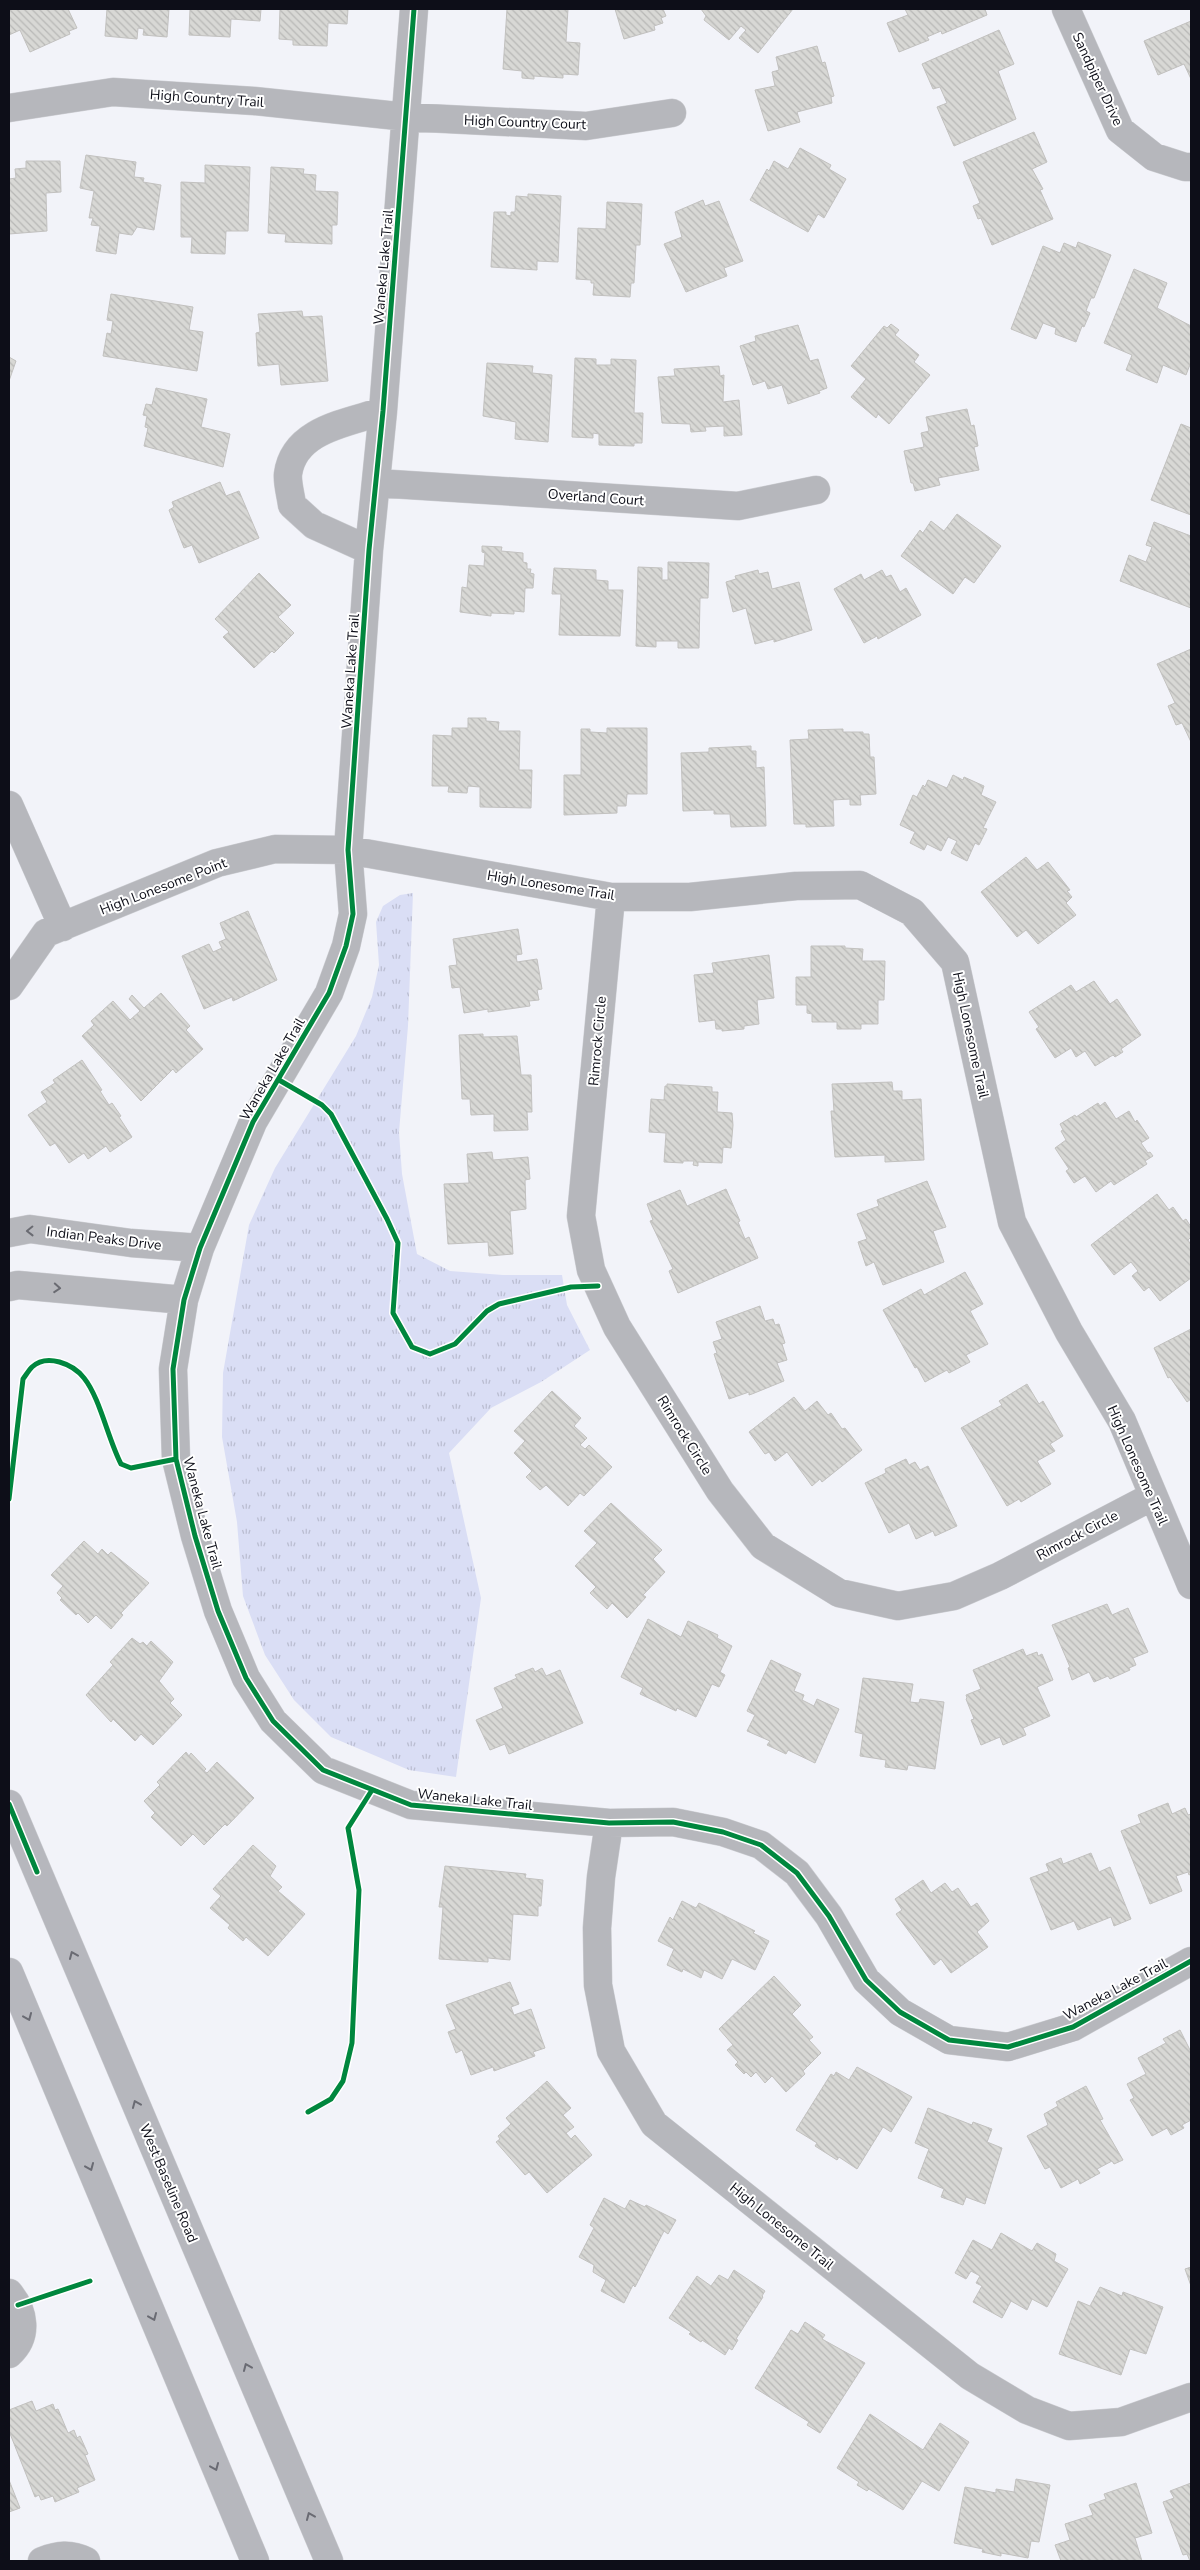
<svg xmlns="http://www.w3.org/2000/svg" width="1200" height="2570" viewBox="0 0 1200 2570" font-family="'Nunito Sans',sans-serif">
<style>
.park{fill:url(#park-tufts)}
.building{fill:url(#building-back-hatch);stroke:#c2c1bf}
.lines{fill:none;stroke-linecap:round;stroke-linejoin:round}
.minor-casing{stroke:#cecfd4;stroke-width:29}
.secondary-casing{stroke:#cecfd4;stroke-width:29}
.minor{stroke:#b6b7bc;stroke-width:28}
.secondary{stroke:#b6b7bd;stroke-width:28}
.cycleway-casing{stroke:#fff;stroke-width:8}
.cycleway{stroke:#00873e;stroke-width:5}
.oneway{stroke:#6a6b72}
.oneway2{stroke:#6a6b73}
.labels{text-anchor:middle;stroke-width:4;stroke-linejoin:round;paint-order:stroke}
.street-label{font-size:14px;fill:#0d0e18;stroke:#fff}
</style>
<defs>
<pattern id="park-tufts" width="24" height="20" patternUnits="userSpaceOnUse" patternTransform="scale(1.25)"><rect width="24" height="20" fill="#dadef5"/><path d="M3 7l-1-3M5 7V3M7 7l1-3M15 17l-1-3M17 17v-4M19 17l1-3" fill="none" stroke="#babdd1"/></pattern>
<pattern id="building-back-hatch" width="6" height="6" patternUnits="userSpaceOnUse" patternTransform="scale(1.25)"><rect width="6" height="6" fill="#d8d8d5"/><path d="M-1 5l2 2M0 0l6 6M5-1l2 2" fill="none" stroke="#b8b8b6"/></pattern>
</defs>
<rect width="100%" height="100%" fill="#f2f3f9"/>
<!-- park -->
<path class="park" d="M413,893L408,1026L399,1132L402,1174L417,1254L450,1271L503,1275H562L567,1305L590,1350L541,1382L491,1408L449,1453L481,1598L456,1777L409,1770L331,1737L294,1700L265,1655L243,1596L237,1522L222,1437L223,1373L249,1225L275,1168L356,1036L372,997L379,965L376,922L383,906L400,895Z"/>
<!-- building -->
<path class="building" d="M9,9H68L77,28L69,31L70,34L30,52L20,30L9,35Z
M107,9H169L167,37L143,35L144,29L138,28L137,39L105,36Z
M190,9H261L260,21L231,19L230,37L189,35Z
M280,9H348L347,24L328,23L327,46L293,45V40L279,39Z
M507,9H568L566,42L580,43L578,75L563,74V78L534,76V79L522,78V71L503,69Z
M615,9H663L666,16L661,18L663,23L654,26L655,30L624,39Z
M701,9H793L758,53L739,38L746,30L741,26L729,40L704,20L706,16Z
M905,9H985L987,15L942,34L941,31L927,37L929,40L899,52L887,23L908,15Z
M1191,21V79L1184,64L1158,75L1144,41Z
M999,30L1014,64L998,71L1016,119L954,146L937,107L947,103L940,87L933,89L922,64Z
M817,46L822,63L825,62L834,96L831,97L832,103L797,112L800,122L768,131L755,90L775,86L772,72L779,70L776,57Z
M1034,132L1047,162L1032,169L1043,189L1040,190L1053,219L992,245L981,218L978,219L973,206L980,203L963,162Z
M800,148L831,165L829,169L846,179L824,218L818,214L808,232L750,200L767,169L769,171L774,161L788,169Z
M86,155L136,162L134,177L144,178L143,182L161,185L154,230L137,227L132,235L119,233L116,254L96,251L100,226L91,225L93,218H89L94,191L80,188Z
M26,161H60L61,192L46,193L47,231L9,234V179L16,178L15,169L26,168Z
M205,165L250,167L248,231H226L225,254L191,253L192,237H181V182L205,183Z
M271,167L304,169L303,174L316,175L315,191L338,192L337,225H332V244L285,242L286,234L268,233Z
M528,194L561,196L558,262L537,261V270L491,267L494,212H506V215L511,216V212H515L516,196L528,197Z
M703,200L705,206L719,201L743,261L724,268L727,276L686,292L664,244L682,237L675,212Z
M607,202L642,204L640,245H636L634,283H631L630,297L593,295L594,283H591V280L576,279L578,228L606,229Z
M1078,242L1111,255L1094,298H1091L1086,311L1090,313L1084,327L1082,326L1076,342L1055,334L1056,328L1043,323L1036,339L1011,329L1043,246L1060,253L1064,243L1076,248Z
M1134,269L1167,283L1157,308L1191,326V362L1186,375L1163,365L1157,383L1126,370L1132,355L1104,343Z
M111,294L193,307L189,330L203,332L197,371L103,356L107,333L111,334L113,321L107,320Z
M302,311L303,317L322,316L328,381L281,385L279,364L258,366L256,333L260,332L258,314Z
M891,324L899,330L895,335L919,355L914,362L930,375L889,424L878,414L876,418L851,397L866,379L851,366L884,326L887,328Z
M798,325L810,361L818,359L827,388L819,391L820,393L788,404L782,385L768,389L765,381L753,385L740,346L756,341L755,336Z
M9,357L16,361L9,381Z
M575,358L596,359V365H611V359L636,360L634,413H643L642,443H634V446L599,445V434L593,433V438L572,437Z
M487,363L533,366L532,373L552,375L548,442L515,439L516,422L483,416Z
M719,366L720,376L724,375L723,402L739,400L742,435L724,436V426L705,427L706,431L691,432L690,424L662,423L658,377L675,376L674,369Z
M156,388L207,399L201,427L230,434L223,467L144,446L148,428L145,427L147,416L143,415L146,404L152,405Z
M967,409L971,426L974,425L978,446L974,447L979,470L938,478L940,485L915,491L913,483H911L904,451L924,447L921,433L929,431L926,417Z
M1181,424L1191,428V515L1151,500Z
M220,482L226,496L239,491L259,538L199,563L192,545L184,548L169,510L174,507L172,502Z
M957,514L1001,546L974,583L965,577L953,594L901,556L920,530L923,533L931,521L944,531Z
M1154,522L1191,536V608L1120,581L1129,555L1146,562L1152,547L1146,545Z
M482,546L502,547L501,551L523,553V562L527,563V569H531L530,573L534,574L533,588H525L524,612L514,611V614L491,613V616L460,612L462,587L467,588L469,565L484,566L485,553L482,552Z
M668,562L709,563L708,598H700L699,648H678V641H656V647L636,646L638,567L662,568V580H668Z
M554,568L596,570V580L608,581V590H623L620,636L559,635L561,594H552Z
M758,570L759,574L768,572L772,589L799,582L812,630L774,642V639L755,644L746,608L733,612L726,582L736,579L735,576Z
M882,570L886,577L891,575L900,592L906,588L921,615L878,639L877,636L864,643L834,589L861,574L864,580Z
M259,573L291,605L278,617L294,633L274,653L272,651L254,668L223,637L229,632L215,619Z
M1191,649V742L1182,723L1176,725L1168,706L1175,703L1157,664Z
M468,718H486V721L499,722L498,731H520L519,770H532L531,808L480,807V787L468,786L467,793L448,792L449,786H432L433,735L452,736V728H468Z
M607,728H647V794H627L626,806H617V813L564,815V775H581V729H590V732L607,733Z
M843,729V732H863V734H869L870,757H874L876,794L860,795L861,805H850V799L833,800L834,826L806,827V824H794L790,740L809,739L808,730Z
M751,746V751H756V768L764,767L766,826L731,827L730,814H714V810L683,811L681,753L709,752V748Z
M953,775L963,780L964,777L984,786L981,795L996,802L983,828L987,829L979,845L975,843L967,861L951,853L957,841L948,837L941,851L927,844L924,850L910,843L915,832L900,825L913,795L917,797L923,785L925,787L928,780L947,788Z
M1026,857L1037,870L1048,862L1070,890L1067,891L1072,897L1066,903L1076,915L1038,944L1026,930L1017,937L981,892Z
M248,911L277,980L233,1001L232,997L204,1009L182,956L209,944L213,952L222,948L219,942L226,939L220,923Z
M518,929L522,954L516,955L517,962L537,959L542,989L537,990L539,1000L529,1001L530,1006L488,1012V1009L464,1013L460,987L452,988L449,966L457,965L453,939Z
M811,946H845V948L863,949L862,961H885L884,1000H878V1024H861V1029H837V1022H812V1014L807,1013V1005H796V977H811Z
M769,955L774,998L757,1000L759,1024L744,1026V1029L722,1031V1029H716L715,1020L699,1022L694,975L714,973L712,963Z
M1094,981L1110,1004L1117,999L1141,1035L1121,1049L1123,1052L1115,1057L1113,1055L1095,1066L1085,1051L1076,1057L1071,1048L1055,1058L1036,1029L1039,1027L1029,1012L1071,985L1076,992Z
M161,993L190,1026L186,1030L203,1049L176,1073L173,1069L141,1101L82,1036L94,1025L91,1021L113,1001L130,1020L140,1011L129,999L132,995L144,1008Z
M483,1034V1037L517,1036L521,1075H531L532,1112H527L528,1130L494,1131V1114L471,1115L470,1099H462L459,1035Z
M82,1060L102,1090L100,1091L109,1105L112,1103L121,1116L119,1117L132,1137L110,1152L106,1146L88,1159L84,1153L69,1163L55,1143L50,1146L28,1115L47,1102L41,1092L55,1083L53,1080Z
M892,1082L893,1091H902V1100L921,1099L924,1160L885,1162V1155L835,1157L831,1111H834L832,1084Z
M667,1084L712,1087V1092H718L717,1112L732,1113L733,1125L731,1148L723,1147L722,1163L698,1162V1166L693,1165L694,1161H683V1163L664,1162L666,1133L649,1132L651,1099L664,1100L665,1086H667Z
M1105,1102L1116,1119L1129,1111L1135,1122L1137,1120L1149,1138L1141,1143L1148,1153L1150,1152L1153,1156L1145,1161L1147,1164L1114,1185L1111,1181L1096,1192L1085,1176L1074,1183L1066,1171L1069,1169L1055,1148L1066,1140L1061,1131L1063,1130L1060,1124L1075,1115L1076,1117L1098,1103L1100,1106Z
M492,1152L493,1160L528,1157L530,1179L525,1180L526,1209L510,1211L513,1254L489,1256L488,1242L448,1244L444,1184L469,1183L467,1154Z
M927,1181L946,1227L933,1231L944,1262L883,1285L874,1262L866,1266L858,1242L867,1239L857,1214L879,1206L877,1200Z
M726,1189L740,1221L738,1222L745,1239L749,1237L758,1258L678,1293L669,1271L673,1269L650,1221L653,1220L647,1204L680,1190L687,1206Z
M1157,1194L1169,1210L1173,1207L1183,1221L1186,1219L1191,1227V1237L1188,1240L1191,1245V1278L1160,1301L1149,1287L1144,1291L1132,1276L1138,1271L1131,1262L1114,1275L1091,1245Z
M965,1272L983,1304L970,1311L988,1344L966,1355L970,1362L949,1373L947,1370L925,1382L917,1367L915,1368L883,1310L921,1289L924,1295Z
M760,1306L765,1321L773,1319L775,1325L779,1324L785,1343L782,1344L787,1360L777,1363L784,1381L752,1394L749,1395V1392L729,1399L714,1354L717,1353L713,1342L722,1339L716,1322Z
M1191,1329V1399L1187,1402L1170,1377L1168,1378L1154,1348Z
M1027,1384L1039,1404L1043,1401L1063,1436L1050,1444L1055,1451L1037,1461L1051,1484L1021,1502L1019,1499L1007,1506L961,1428L1002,1405L999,1401Z
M552,1391L581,1418L574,1426L587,1438L580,1445L585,1449L589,1445L612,1467L584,1496L580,1493L568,1506L546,1485L540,1490L526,1477L532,1471L514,1453L525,1441L514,1431Z
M794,1397L805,1411L817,1401L828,1415L831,1413L842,1429L845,1428L862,1450L822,1482L820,1479L812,1486L787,1452L775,1461L769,1452L765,1454L749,1432Z
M906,1459L909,1465L915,1462L920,1470L928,1466L957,1526L935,1536L933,1531L916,1539L909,1523L889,1533L865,1483L886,1473L885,1469Z
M611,1503L662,1550L653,1559L665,1572L643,1595L646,1597L627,1618L612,1603L607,1609L590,1593L596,1587L575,1566L597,1543L584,1531Z
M84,1541L98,1554L102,1549L108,1555L111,1552L149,1583L121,1613L123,1615L111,1629L96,1615L88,1623L78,1613L76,1615L60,1600L62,1598L57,1593L63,1586L51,1575Z
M1107,1604L1112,1615L1128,1608L1148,1652L1133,1658L1136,1665L1129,1668L1130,1670L1110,1679L1108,1676L1094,1682L1089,1672L1072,1680L1068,1668L1070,1667L1052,1625Z
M648,1619L681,1637L688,1621L718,1635L717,1638L732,1646L720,1672L725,1675L719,1687L712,1684L696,1717L677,1708L676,1711L640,1694L643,1688L621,1677Z
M132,1638L140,1644L143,1642L147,1646L151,1641L173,1662L159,1681L174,1699L170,1703L182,1715L153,1745L141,1734L135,1741L113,1719L111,1722L86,1695L113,1665L110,1662Z
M1023,1649L1026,1656L1037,1652L1038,1656L1042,1654L1053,1680L1037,1687L1050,1716L1023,1728L1026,1735L1003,1745L1000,1737L981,1745L971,1720L974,1719L966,1699L967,1698L966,1695L981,1689L973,1670Z
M771,1660L801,1674L794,1691L804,1695L802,1700L814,1706L817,1699L839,1709L815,1763L788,1750L786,1754L767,1745L770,1741L747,1731L755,1715L747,1711Z
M533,1668L535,1672L542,1668L546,1676L560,1670L583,1723L509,1754L505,1744L490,1750L476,1720L503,1708L494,1688L517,1678L515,1675Z
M863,1678L913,1684L910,1702L919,1703L920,1699L944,1702L935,1769L908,1765L907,1770L885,1767L886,1760L860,1756L863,1734L855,1732Z
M186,1752L189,1756L191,1753L206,1769L204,1771L207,1773L217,1762L254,1798L227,1826L225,1824L204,1845L193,1834L181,1846L151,1817L155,1813L144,1801L160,1785L157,1782Z
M1168,1803L1172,1814L1185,1808L1188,1815L1191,1814V1874L1189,1875L1188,1872L1176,1876L1182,1891L1150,1904L1121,1831L1141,1823L1138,1815Z
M253,1845L276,1866L270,1876L282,1887L278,1891L305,1914L268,1956L246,1937L243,1941L228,1928L230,1925L210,1908L221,1896L213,1889Z
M1091,1853L1099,1872L1110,1867L1131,1919L1114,1926L1111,1917L1078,1930L1074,1921L1051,1930L1030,1878L1049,1871L1046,1864L1061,1858L1063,1864Z
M445,1866L526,1874L525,1878L543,1880L541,1906H538V1916L513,1914L510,1960L488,1958V1962L439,1959L443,1907H439Z
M923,1880L931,1893L945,1883L952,1892L958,1888L971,1907L977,1903L989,1921L977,1932L988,1947L951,1973L941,1959L934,1965L896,1914L902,1910L895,1899Z
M682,1901L696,1908L699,1903L755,1931L753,1933L769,1941L755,1970L732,1959L722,1979L704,1970L701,1978L683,1969L682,1972L667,1965L674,1949L658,1941L670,1917L673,1920Z
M774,1976L801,2005L792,2014L813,2037L809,2040L821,2053L803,2071L805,2074L786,2092L772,2076L765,2083L756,2072L751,2077L746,2072L744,2074L735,2065L738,2062L727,2050L733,2045L719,2029Z
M510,1982L519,2004L511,2007L514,2015L531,2009L545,2048L533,2052L535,2056L494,2071L493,2067L471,2075L462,2050L456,2053L448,2032L456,2029L446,2005Z
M1180,2030L1191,2052V2120L1182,2125L1184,2128L1171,2135L1167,2128L1152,2136L1130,2100L1134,2098L1127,2084L1146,2074L1138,2058L1166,2043L1163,2039Z
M857,2067L912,2097L891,2132L883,2127L857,2169L839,2157L837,2160L815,2146L817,2143L796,2130L831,2074L834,2076L836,2072L849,2080Z
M547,2081L571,2108L563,2115L574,2127L566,2133L571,2139L575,2135L592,2155L547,2193L529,2172L525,2175L496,2142L500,2139L498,2136L511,2124L506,2118Z
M1086,2086L1103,2119L1100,2120L1123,2160L1114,2164L1112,2161L1097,2169L1100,2173L1080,2184L1078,2179L1061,2188L1050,2167L1045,2169L1027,2136L1048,2125L1044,2114L1058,2106L1056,2102Z
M928,2108L972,2125L973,2122L992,2129L987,2142L1002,2148L985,2204L966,2197L963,2205L941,2197L944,2189L918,2178L929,2149L915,2143Z
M604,2198L625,2209L630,2200L645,2207L646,2205L676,2220L668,2234L664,2231L635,2287L633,2285L624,2303L601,2291L606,2280L593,2272L594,2265L579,2257L594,2228L590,2225Z
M1001,2233L1032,2251L1037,2243L1056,2254L1054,2261L1068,2269L1047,2307L1032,2299L1027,2310L1011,2301L1002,2318L973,2302L982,2286L976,2283L980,2276L971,2271L966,2279L955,2273L973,2240L992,2250Z
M1191,2267V2286L1185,2269Z
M734,2270L765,2291L762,2296L763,2297L736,2339L738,2340L732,2350L729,2348L725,2355L702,2340L701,2342L689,2334L691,2332L669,2318L697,2276L711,2286L719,2275L728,2280Z
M1100,2287L1122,2296L1123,2292L1163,2307L1146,2354L1130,2349L1121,2375L1059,2354L1078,2301L1090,2306Z
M805,2322L825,2335L822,2339L865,2363L820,2433L807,2425L809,2422L755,2388L791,2330L798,2334Z
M32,2401L36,2411L53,2404L55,2410L58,2409L68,2433L74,2430L77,2438L80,2436L88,2454L85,2455L95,2480L77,2488L79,2492L55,2502L53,2496L41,2500L39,2495L35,2497L9,2431V2410Z
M870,2414L923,2450L940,2423L969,2442L939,2491L922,2481L903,2510L869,2489L867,2491L857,2485L859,2482L837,2468Z
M1016,2479L1050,2485L1039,2542L1031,2541L1028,2558L1001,2553V2556L982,2552L983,2549L954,2543L965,2487L996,2493V2489L1014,2492Z
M9,2480L20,2508L9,2512Z
M1136,2483L1152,2533L1135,2538L1142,2561H1061L1055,2545L1070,2540L1065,2524L1093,2515L1089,2505L1106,2499L1104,2494Z
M1191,2483V2561H1190L1187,2554L1183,2555L1163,2502L1174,2498L1170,2491Z"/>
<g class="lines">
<defs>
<path id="minor" d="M414,9L383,411L369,550L348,850L353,914L346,946L329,993L253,1122L200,1248L184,1300L173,1369L176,1459L195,1536L218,1611L246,1678L273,1721L323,1770L411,1805L609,1823L673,1822L723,1832L761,1845L797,1873L829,1916L866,1980L900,2012L949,2040L1008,2047L1073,2027L1191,1961
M1066,9L1120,130L1154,157L1185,167H1191
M9,108L113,92L254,101L407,117L586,126L672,113
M376,483L738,506L816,490
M369,550L314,525L292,505C291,496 287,483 288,474C294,429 348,423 383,411
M9,805L63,927
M611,897L581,1216L591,1270L617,1327L720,1491L763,1546L839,1593L898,1606L954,1596L1000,1576L1153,1496
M9,986L46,933L217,863L275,849L348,850L611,897H690L796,886L860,885L912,912L955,962L1012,1222L1069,1332L1122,1421L1191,1585
M9,1233L30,1229L131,1243L200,1248
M9,1287L18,1285L184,1300
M609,1823L601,1877L597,1928L598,1985L611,2051L654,2124L970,2376L1027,2410L1069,2426L1121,2422L1191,2397
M9,2293C24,2311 29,2336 9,2354
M42,2561C58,2555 70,2553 86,2561"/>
<path id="secondary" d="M9,1804L329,2561
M9,1972L255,2561"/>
</defs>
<!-- minor casing -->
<use href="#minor" class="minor-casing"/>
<!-- secondary casing -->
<use href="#secondary" class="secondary-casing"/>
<!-- minor -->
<use href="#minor" class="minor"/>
<!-- secondary -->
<use href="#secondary" class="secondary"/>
<defs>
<path id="cycleway" d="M414,9L383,411L369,550L348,850L353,914L346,946L329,993L253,1122L200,1248L184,1300L173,1369L176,1459L195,1536L218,1611L246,1678L273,1721L323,1770L411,1805L609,1823L673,1822L723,1832L761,1845L797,1873L829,1916L866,1980L900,2012L949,2040L1008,2047L1073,2027L1191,1961
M279,1080L322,1105L331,1114L387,1219L398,1243L393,1313L412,1347L430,1354L455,1344L487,1311L499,1304L571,1287L598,1286
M9,1499L23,1379C26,1375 29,1370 32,1367C47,1353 73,1364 84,1378C100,1398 108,1439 121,1464L131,1468L176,1459
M9,1804L37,1872
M308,2112L331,2099L343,2081L352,2043L359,1890L348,1828L372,1790
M18,2305L90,2281"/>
</defs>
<!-- cycleway casing -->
<use href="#cycleway" class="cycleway-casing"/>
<!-- cycleway -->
<use href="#cycleway" class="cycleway"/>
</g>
<!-- one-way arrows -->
<defs><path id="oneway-chevron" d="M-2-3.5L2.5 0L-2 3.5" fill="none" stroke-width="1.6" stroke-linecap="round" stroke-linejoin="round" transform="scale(1.25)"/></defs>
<g class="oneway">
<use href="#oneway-chevron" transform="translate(30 1231) rotate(179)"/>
<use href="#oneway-chevron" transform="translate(57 1288) rotate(4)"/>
</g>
<g class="oneway2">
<use href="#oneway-chevron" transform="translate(73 1955) rotate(-113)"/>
<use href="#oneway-chevron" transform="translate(28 2017) rotate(67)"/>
<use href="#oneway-chevron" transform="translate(136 2104) rotate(-113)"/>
<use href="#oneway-chevron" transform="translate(90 2167) rotate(67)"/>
<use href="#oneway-chevron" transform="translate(153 2317) rotate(67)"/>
<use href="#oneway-chevron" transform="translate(247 2367) rotate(-113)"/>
<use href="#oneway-chevron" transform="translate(215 2467) rotate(67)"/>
<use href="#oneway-chevron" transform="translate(310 2516) rotate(-113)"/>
</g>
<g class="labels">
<!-- street labels -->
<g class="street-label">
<text transform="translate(1098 79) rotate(65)" y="5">Sandpiper Drive</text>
<text transform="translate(207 98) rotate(4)" y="5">High Country Trail</text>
<text transform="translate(525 122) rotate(2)" y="5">High Country Court</text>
<text transform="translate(383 267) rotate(-85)" y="5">Waneka Lake Trail</text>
<text transform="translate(596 497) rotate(4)" y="5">Overland Court</text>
<text transform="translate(350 671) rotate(-86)" y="5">Waneka Lake Trail</text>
<text transform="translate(551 885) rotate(9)" y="5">High Lonesome Trail</text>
<text transform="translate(163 886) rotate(-21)" y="5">High Lonesome Point</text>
<text transform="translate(971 1035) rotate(78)" y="5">High Lonesome Trail</text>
<text transform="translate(597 1041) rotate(-85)" y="5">Rimrock Circle</text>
<text transform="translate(272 1069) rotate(-60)" y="5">Waneka Lake Trail</text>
<text transform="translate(104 1238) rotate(7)" y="5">Indian Peaks Drive</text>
<text transform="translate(685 1435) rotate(58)" y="5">Rimrock Circle</text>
<text transform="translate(1138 1465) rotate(66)" y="5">High Lonesome Trail</text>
<text transform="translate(203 1513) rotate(75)" y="5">Waneka Lake Trail</text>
<text transform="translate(1077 1535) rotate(-28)" y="5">Rimrock Circle</text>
<text transform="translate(475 1799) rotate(6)" y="5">Waneka Lake Trail</text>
<text transform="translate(1115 1989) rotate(-28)" y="5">Waneka Lake Trail</text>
<text transform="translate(169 2183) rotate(67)" y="5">West Baseline Road</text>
<text transform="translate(782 2226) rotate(39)" y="5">High Lonesome Trail</text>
</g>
</g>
<!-- border -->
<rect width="1200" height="2570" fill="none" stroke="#0d0e18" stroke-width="20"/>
</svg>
